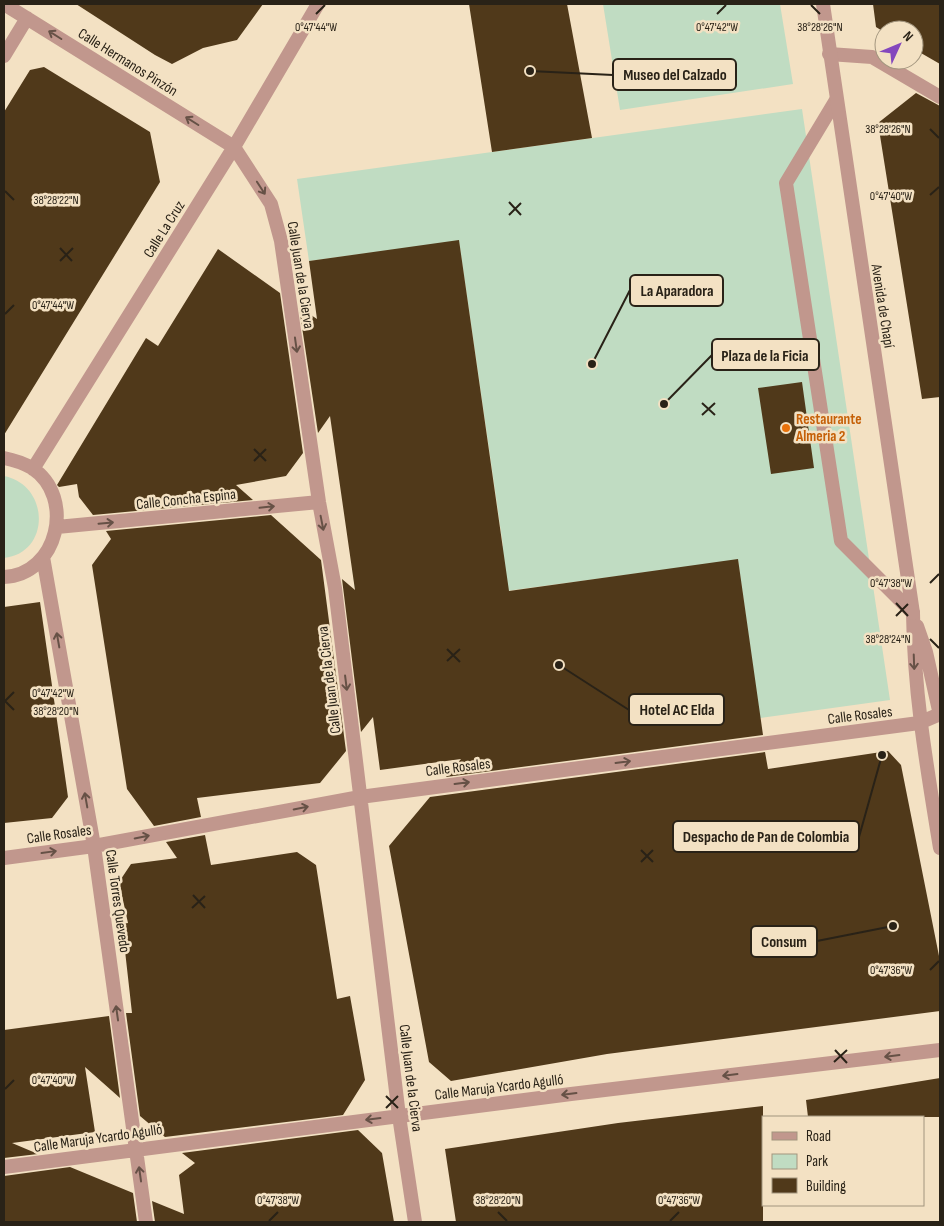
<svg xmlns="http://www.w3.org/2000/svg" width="944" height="1226" viewBox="0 0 944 1226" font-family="'Sofia Sans Condensed',sans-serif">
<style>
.green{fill:#c0dcc2}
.building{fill:#50391a}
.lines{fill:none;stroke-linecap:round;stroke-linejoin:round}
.service{stroke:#c1978d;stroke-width:14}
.minor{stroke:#c1978d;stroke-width:14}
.tertiary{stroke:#c1978d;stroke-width:14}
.oneway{stroke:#665146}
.ticks{fill:none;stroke:#292217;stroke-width:2}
.food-dot{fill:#e8710a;stroke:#f3e1c3;stroke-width:2}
.labels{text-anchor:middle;stroke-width:5;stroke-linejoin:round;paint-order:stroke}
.street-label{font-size:15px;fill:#292217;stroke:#f3e1c3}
.food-label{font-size:15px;font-weight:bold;fill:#c56008;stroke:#f3e1c3;text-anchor:start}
.ticks-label{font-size:12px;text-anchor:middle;fill:#292217;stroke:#f3e1c3;stroke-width:5;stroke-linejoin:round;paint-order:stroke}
.leader{fill:none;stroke:#292217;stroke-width:2}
.callout-dot{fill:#292217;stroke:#f3e1c3;stroke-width:2}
.callout{fill:#f3e1c3;stroke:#292217;stroke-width:2}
.callout-label{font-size:16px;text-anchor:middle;font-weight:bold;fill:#292217}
</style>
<rect width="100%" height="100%" fill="#f3e1c3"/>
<!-- green -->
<path class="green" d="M603,4H780L793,84L620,110Z
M802,109L890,700L760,718L738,560L358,611L352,567L503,546L459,241L309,261L297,179Z
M4,476C50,485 51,553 4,558Z"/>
<!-- building -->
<path class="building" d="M76,4H263L237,40L203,48L172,64L155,55Z
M469,4H567L592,138L492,152Z
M873,4H940V64L914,49V30H884V32L876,27Z
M44,67L150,132L160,182L4,435V112L30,70Z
M916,93L940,106V397L922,399L878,123Z
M459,240L509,591L738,559L763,735L446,777L461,759L380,770L373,717L361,732L342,579L355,590L330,416L318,433L299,307L317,319L309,261Z
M218,249L280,293L303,453L286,476L236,485L253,500L93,515L79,497L77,484L59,487L57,485L146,338L158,346Z
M802,382L814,468L771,474L758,388Z
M271,515L321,560L346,751L320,783L197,798L201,817L154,826L127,789L92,565L111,539L106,531Z
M40,602L68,797L52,818L4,823V607Z
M888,751L901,765L940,961V1011L607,1054L451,1081L429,1062L389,846L430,797L765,752L768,769Z
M205,835L211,865L297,852L316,865L337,999L350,996L365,1080L343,1115L165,1137L140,1116L126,1013H132L122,924L128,923L119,882L131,864L177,858L166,842Z
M109,1016L120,1098L85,1067L95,1132L12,1143L38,1154L4,1158V1030Z
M940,1078V1117H808L806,1100Z
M763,1106V1222H456L445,1149L618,1123Z
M358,1130L382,1153L394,1222H155L152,1201L184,1214L179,1175L195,1163L182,1153Z
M70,1167L133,1193L137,1222H4V1176Z"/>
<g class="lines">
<!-- service -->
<path class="service" d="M836,100L786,183L841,541L913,613"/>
<!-- minor -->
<path class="minor" d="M4,4L234,147L271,204L281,241L319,502L335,588L399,1116L415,1222
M829,54L872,57L940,97
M4,56L27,18
M4,458C14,460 23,463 32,468C76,497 58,575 4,577
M33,469L234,147L318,4
M57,527L319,502
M43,557L94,846L146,1222
M913,613C914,695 927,768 940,848
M917,626L926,652L940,715
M4,858L94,846L360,797L919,723L940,714
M4,1167L571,1094L940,1050"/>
<!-- tertiary -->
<path class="tertiary" d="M823,4L913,613"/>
</g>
<!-- one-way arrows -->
<defs><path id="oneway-shaft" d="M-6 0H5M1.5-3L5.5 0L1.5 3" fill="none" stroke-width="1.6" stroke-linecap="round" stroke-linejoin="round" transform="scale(1.25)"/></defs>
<g class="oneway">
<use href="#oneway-shaft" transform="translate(55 35) rotate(-148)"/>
<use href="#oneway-shaft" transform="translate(192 121) rotate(-148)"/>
<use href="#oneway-shaft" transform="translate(261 188) rotate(57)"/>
<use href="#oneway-shaft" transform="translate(296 345) rotate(82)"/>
<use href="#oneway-shaft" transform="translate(267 507) rotate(-6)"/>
<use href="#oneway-shaft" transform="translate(106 523) rotate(-5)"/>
<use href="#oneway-shaft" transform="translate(322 523) rotate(79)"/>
<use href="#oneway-shaft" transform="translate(58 640) rotate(-100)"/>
<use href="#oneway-shaft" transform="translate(914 662) rotate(88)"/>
<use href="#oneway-shaft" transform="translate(346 683) rotate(83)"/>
<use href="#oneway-shaft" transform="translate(623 762) rotate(-7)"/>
<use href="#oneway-shaft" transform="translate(462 783) rotate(-7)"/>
<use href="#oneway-shaft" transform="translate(86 800) rotate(-100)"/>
<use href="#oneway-shaft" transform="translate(301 808) rotate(-11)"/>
<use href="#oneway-shaft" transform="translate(142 837) rotate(-11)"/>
<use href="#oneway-shaft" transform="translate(49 852) rotate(-8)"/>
<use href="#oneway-shaft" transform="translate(117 1013) rotate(-98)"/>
<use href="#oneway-shaft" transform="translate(892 1056) rotate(173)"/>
<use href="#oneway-shaft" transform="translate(730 1075) rotate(173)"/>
<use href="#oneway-shaft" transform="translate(569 1094) rotate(173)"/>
<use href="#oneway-shaft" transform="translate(373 1119) rotate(173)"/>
<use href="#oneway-shaft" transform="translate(140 1174) rotate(-98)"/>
</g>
<!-- ticks -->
<path class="ticks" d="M811,5L820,14M316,14L325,5M717,14L726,5M930,129L939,138M5,191L14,200M930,195L939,187M509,202L521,215M509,215L521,203M60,248L72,261M60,261L73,248M5,314L14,305M702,403L715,415M702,415L715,403M254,449L266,461M254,461L266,449M930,583L939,574M896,603L908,616M896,616L908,604M930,639L939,648M447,649L460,662M447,661L460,649M5,701L14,692M5,701L14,710M641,850L653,862M641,862L653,850M193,895L205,908M192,908L205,896M930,970L939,961M835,1050L847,1063M834,1062L847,1050M5,1089L14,1080M386,1096L398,1108M386,1108L398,1096M498,1212L507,1221M269,1221L278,1212M670,1221L679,1212"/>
<!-- markers -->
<circle class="food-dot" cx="786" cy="428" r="5"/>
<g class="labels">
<!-- street labels -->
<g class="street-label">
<text transform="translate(128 62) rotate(32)" y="5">Calle Hermanos Pinzón</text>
<text transform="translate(164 229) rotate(-58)" y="5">Calle La Cruz</text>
<text transform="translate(301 275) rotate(81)" y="5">Calle Juan de la Cierva</text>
<text transform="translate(883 306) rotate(81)" y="5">Avenida de Chapí</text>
<text transform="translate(186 499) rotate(-6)" y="5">Calle Concha Espina</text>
<text transform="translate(329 680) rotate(-97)" y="5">Calle Juan de la Cierva</text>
<text transform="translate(860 715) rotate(-7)" y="5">Calle Rosales</text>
<text transform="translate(458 767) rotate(-7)" y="5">Calle Rosales</text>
<text transform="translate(59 834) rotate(-8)" y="5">Calle Rosales</text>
<text transform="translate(118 901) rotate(82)" y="5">Calle Torres Quevedo</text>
<text transform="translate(411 1078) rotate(83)" y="5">Calle Juan de la Cierva</text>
<text transform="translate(499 1087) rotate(-7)" y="5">Calle Maruja Ycardo Agulló</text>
<text transform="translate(98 1138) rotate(-8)" y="5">Calle Maruja Ycardo Agulló</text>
</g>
<!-- food labels -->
<g class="food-label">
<text x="796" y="424">Restaurante<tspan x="796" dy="17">Almeria 2</tspan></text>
</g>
</g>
<g class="ticks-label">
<text x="316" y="31">0°47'44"W</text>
<text x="717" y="31">0°47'42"W</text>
<text x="820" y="31">38°28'26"N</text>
<text x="888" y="133">38°28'26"N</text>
<text x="891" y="200">0°47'40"W</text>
<text x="56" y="204">38°28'22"N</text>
<text x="53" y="309">0°47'44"W</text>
<text x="891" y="587">0°47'38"W</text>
<text x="888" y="643">38°28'24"N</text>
<text x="53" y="697">0°47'42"W</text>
<text x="56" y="715">38°28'20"N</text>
<text x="891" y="974">0°47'36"W</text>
<text x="53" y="1084">0°47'40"W</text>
<text x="498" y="1204">38°28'20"N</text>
<text x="278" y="1204">0°47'38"W</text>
<text x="679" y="1204">0°47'36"W</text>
</g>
<!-- callouts -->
<path class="leader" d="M530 71L613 75M592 364L630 290M664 404L712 355M559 665L629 710M882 755L859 837M893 926L817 941"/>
<g class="callout-dot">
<circle cx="530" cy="71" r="5"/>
<circle cx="592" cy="364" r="5"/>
<circle cx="664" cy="404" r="5"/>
<circle cx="559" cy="665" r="5"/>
<circle cx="882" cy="755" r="5"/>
<circle cx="893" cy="926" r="5"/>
</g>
<g class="callout">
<rect x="613" y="59" width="123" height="31" rx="5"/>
<rect x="630" y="275" width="93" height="31" rx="5"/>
<rect x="712" y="339" width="107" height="31" rx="5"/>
<rect x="629" y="694" width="95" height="31" rx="5"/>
<rect x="673" y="821" width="186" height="31" rx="5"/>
<rect x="751" y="926" width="66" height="31" rx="5"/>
</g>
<g class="callout-label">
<text x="675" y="80">Museo del Calzado</text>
<text x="677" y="296">La Aparadora</text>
<text x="765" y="361">Plaza de la Ficia</text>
<text x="677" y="715">Hotel AC Elda</text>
<text x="766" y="842">Despacho de Pan de Colombia</text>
<text x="784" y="947">Consum</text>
</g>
<!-- border -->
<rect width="944" height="1226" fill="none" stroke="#292217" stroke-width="10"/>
<!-- legend -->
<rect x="762" y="1116" width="162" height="90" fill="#f3e1c3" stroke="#a2957e"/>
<rect x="772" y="1132" width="25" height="8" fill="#c1978d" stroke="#a2957e"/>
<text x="806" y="1141" font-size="15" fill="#292217">Road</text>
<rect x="772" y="1154" width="25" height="15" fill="#c0dcc2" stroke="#a2957e"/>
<text x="806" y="1166" font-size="15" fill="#292217">Park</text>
<rect x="772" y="1178" width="25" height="15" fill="#50391a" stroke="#a2957e"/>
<text x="806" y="1191" font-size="15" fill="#292217">Building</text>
<!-- north arrow -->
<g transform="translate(899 45) rotate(46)"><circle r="24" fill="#f3e1c3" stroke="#a2957e"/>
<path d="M0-4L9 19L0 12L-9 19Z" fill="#8447bd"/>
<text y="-8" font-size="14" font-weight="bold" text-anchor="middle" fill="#292217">N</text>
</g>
</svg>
